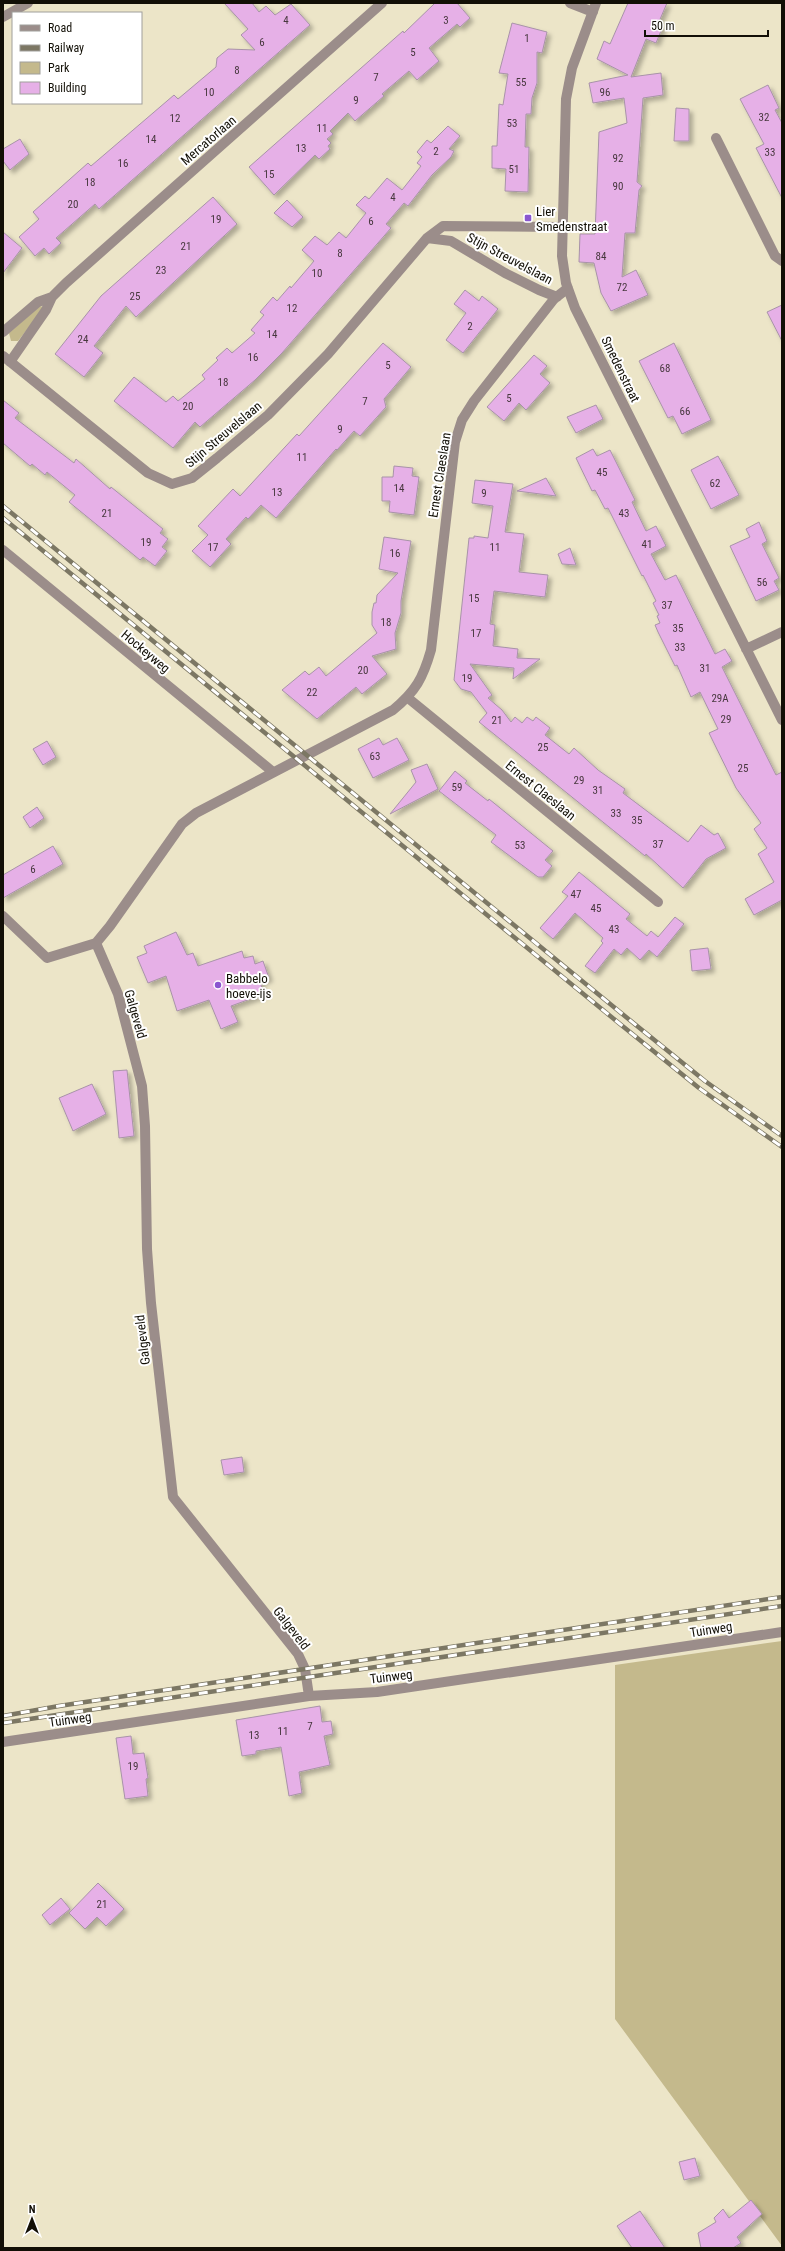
<svg xmlns="http://www.w3.org/2000/svg" width="785" height="2251" viewBox="0 0 785 2251" font-family="'Roboto Condensed',sans-serif">
<style>
.green{fill:#c4b98c}
.building{fill:#e6b0e7;stroke:#a893a8;filter:url(#shadow)}
.lines{fill:none;stroke-linecap:round;stroke-linejoin:round}
.minor{stroke:#9b8d8a;stroke-width:10}
.rail-casing{stroke:#7c7764;stroke-width:4.5}
.rail{stroke:#fff;stroke-width:3;stroke-dasharray:9;stroke-linecap:butt}
.poi-dot{fill:#8956cf;stroke:#fff;stroke-width:1.5}
.labels{text-anchor:middle;stroke-width:4;stroke-linejoin:round;paint-order:stroke}
.number-label{font-size:11px;fill:#47373e}
.street-label{font-size:13px;fill:#120f06;stroke:#fff}
.poi-label{font-size:13px;fill:#120f06;stroke:#fff;text-anchor:start}
</style>
<defs>
<filter id="shadow"><feDropShadow dx="3.5" dy="3.5" stdDeviation="2" flood-color="#0004"/></filter>
</defs>
<rect width="100%" height="100%" fill="#ece5c8"/>
<!-- green -->
<path class="green" d="M40,306L43,307V309L18,341H11L9,333Z
M782,1641V2246L615,2019V1665Z"/>
<!-- building -->
<path class="building" d="M224,3H252L259,12L266,6L275,15L291,4L310,25L99,209L95,204L56,238L61,243L49,254L44,248L35,256L19,237L39,219L33,212L88,163L91,166L174,95L178,99L216,67L217,58L228,49L255,50L241,35L248,29Z
M435,3H457L470,18L460,27L457,24L429,48L439,61L417,80L409,71L382,94L384,96L355,121L348,113L330,131L333,134L327,139L331,143L328,146L330,149L319,159L315,155L274,195L249,167L403,31L404,33Z
M628,3H667L658,24L663,26L656,43L646,39L631,77L661,73L663,95L643,98L637,182L642,186L639,190L635,233H625L622,277L636,270L648,295L611,311L601,293L594,263L579,262L580,234H595L599,132L627,123L624,98L593,103L589,83L628,75L597,59L604,41L610,44Z
M512,23L547,32L542,53L537,52V83L532,98L531,114H526L525,147H529L528,192L505,191L506,169L492,168V146H497L499,104L503,105L508,74L499,73Z
M768,85L779,108L775,110L782,123V198L756,148L764,144L740,99Z
M676,108L689,109V141H674Z
M448,126L460,136L449,149L454,151L451,157L432,175L408,206L404,203L386,224L391,228L282,353L255,380L200,427L195,422L173,448L114,401L134,377L166,402L173,396L178,401L205,379L202,375L218,360L216,358L227,348L232,353L255,333L251,330L264,315L260,312L273,297L277,301L290,286L291,288L314,261L302,250L315,236L327,245L339,232L346,238L366,213L356,205L365,196L369,199L387,178L402,190L421,166L417,163L422,157L417,152L427,140L431,143Z
M20,139L29,154L10,170L3,161V149Z
M213,197L237,224L136,317L126,306L94,346L103,353L84,377L55,354L101,296Z
M287,200L303,217L292,227L274,213Z
M3,232L22,248L3,273Z
M465,290L479,301L482,296L498,309L463,353L446,340L466,313L454,304Z
M782,305V341L767,312Z
M383,343L411,367L384,399L386,407L360,436L354,431L337,450L336,449L276,518L261,505L248,519L246,517L226,539L231,544L210,567L192,551L208,535L198,526L233,489L240,496L297,434L299,436Z
M674,343L711,420L682,434L673,416L668,418L639,361Z
M534,355L547,366L540,374L550,383L526,410L519,403L504,421L487,407Z
M3,400L19,413L15,418L74,463L76,459L110,489L111,487L163,529L160,533L168,539L162,547L167,551L155,566L143,557L140,560L69,502L75,495L47,472L45,475L32,464L30,466L3,443Z
M596,405L603,419L576,433L567,417Z
M593,449L597,456L610,450L635,500L632,502L646,531L656,526L666,546L651,554L665,580L676,575L715,654L725,649L732,661L722,667L776,775L782,772V900L754,915L745,899L774,882L758,854L767,848L754,829L761,823L736,788L709,733L718,729L700,692L691,697L677,665L675,666L658,632L655,625L660,623L657,616L659,615L653,603L656,601L643,575L642,576L608,508L605,509L595,490L592,491L576,458Z
M718,456L739,495L711,509L691,470Z
M394,466L413,468L412,476L419,477L414,515L389,512L390,501H382V477H393Z
M546,478L556,496L517,491Z
M475,480L513,484L505,532L524,534L519,572L548,575L545,597L494,591L490,624L495,625L493,646L518,649L517,658L540,659L513,679L514,668L470,664L492,695L488,698L502,710L511,722L515,717L522,723L527,717L533,721L536,717L550,728L545,735L569,754L574,748L598,770L625,789L623,793L688,842L701,825L714,835L718,833L726,848L706,859L683,888L646,854L645,856L479,722L487,713L471,692L461,689L454,680L469,538H474V536L488,538L493,506L472,503Z
M759,522L767,541L762,544L779,578L774,581L779,590L756,601L730,546L750,537L746,529Z
M384,537L411,541L401,601V613L395,633L396,649L372,656L387,674L362,694L356,687L317,719L282,690L305,671L309,675L319,667L326,676L377,633L372,625V612L374,603H376L377,595L398,573L379,569Z
M570,548L576,565L562,564L558,554Z
M379,738L383,745L397,738L409,760L373,778L358,749Z
M47,741L56,757L43,765L33,749Z
M427,764L438,789L390,814L416,782L411,770Z
M455,771L467,781L465,783L488,801L489,799L553,851L545,860L552,866L543,877H538L491,842L496,835L439,791Z
M37,807L44,818L30,828L23,817Z
M53,846L63,864L3,898V875Z
M579,872L630,914L626,919L647,936L651,931L658,937L675,917L684,924L657,957L649,950L640,960L627,948L621,955L614,949L595,973L585,966L603,943L601,941L603,938L575,913L553,939L540,928L568,896L562,892Z
M176,932L187,955L193,953L198,966L242,951L244,958L253,956L255,964L263,961L269,978L260,982L264,994L231,1006L238,1022L221,1029L209,1000L177,1011L166,976L148,983L137,957L147,953L144,946Z
M708,948L711,969L692,971L690,950Z
M127,1070L134,1136L119,1138L113,1071Z
M92,1084L106,1114L73,1131L59,1098Z
M242,1457L244,1472L224,1475L221,1460Z
M320,1706L322,1722L331,1721L333,1734L324,1736L330,1765L299,1772L302,1793L289,1796L281,1747L256,1751V1754L242,1756L236,1720Z
M131,1736L133,1754L144,1753L148,1778L146,1779L148,1796L125,1799L116,1738Z
M98,1883L124,1909L106,1926L97,1917L85,1929L69,1913Z
M61,1898L70,1909L50,1925L42,1915Z
M695,2158L700,2176L684,2180L679,2162Z
M751,2200L762,2214L737,2237L741,2243L733,2248H701L698,2233L716,2222L714,2218L723,2209L729,2218Z
M640,2211L665,2248H632L617,2226Z"/>
<g class="lines">
<!-- minor -->
<path class="minor" d="M570,3L593,12
M596,3L572,68L566,99L562,256L566,283L575,308L782,720
M3,17L28,3
M716,138L775,256L782,261
M427,238L451,241L505,273L539,290L557,297
M3,332L38,302L52,297
M3,356L148,473L172,484L192,478L217,458L268,415L328,354L427,238L443,226L561,227
M10,362L46,310L52,297L66,283L382,3
M3,550L273,772
M746,649L782,632
M408,698L658,902
M3,916L47,958L96,943L110,926L182,824L196,813L393,710C416,691 423,678 431,650L455,442L462,420L474,401L554,299L568,288
M96,943L118,994L142,1086L145,1126L147,1249L151,1303L173,1497L298,1654L305,1669L309,1696
M3,1742L309,1696L377,1692L782,1632"/>
<defs>
<path id="rail" d="M3,506L626,1017L705,1081L782,1136
M3,518L620,1024L699,1088L782,1147
M3,1716L59,1706L782,1597
M3,1723L782,1606"/>
</defs>
<!-- rail casing -->
<use href="#rail" class="rail-casing"/>
<!-- rail -->
<use href="#rail" class="rail"/>
</g>
<!-- markers -->
<g class="poi-dot">
<rect x="524" y="214" width="8" height="8" rx="2"/>
<circle cx="218" cy="985" r="4"/>
</g>
<g class="labels">
<!-- number labels -->
<g class="number-label">
<text x="286" y="24">4</text>
<text x="446" y="24">3</text>
<text x="527" y="42">1</text>
<text x="262" y="46">6</text>
<text x="413" y="56">5</text>
<text x="237" y="74">8</text>
<text x="376" y="81">7</text>
<text x="521" y="86">55</text>
<text x="209" y="96">10</text>
<text x="605" y="96">96</text>
<text x="356" y="104">9</text>
<text x="764" y="121">32</text>
<text x="175" y="122">12</text>
<text x="512" y="127">53</text>
<text x="322" y="132">11</text>
<text x="151" y="143">14</text>
<text x="301" y="152">13</text>
<text x="436" y="155">2</text>
<text x="770" y="156">33</text>
<text x="618" y="162">92</text>
<text x="123" y="167">16</text>
<text x="514" y="173">51</text>
<text x="269" y="178">15</text>
<text x="90" y="186">18</text>
<text x="618" y="190">90</text>
<text x="393" y="201">4</text>
<text x="73" y="208">20</text>
<text x="216" y="223">19</text>
<text x="371" y="225">6</text>
<text x="186" y="250">21</text>
<text x="340" y="257">8</text>
<text x="601" y="260">84</text>
<text x="161" y="274">23</text>
<text x="317" y="277">10</text>
<text x="622" y="291">72</text>
<text x="135" y="300">25</text>
<text x="292" y="312">12</text>
<text x="470" y="330">2</text>
<text x="272" y="338">14</text>
<text x="83" y="343">24</text>
<text x="253" y="361">16</text>
<text x="388" y="369">5</text>
<text x="665" y="372">68</text>
<text x="223" y="386">18</text>
<text x="509" y="402">5</text>
<text x="365" y="405">7</text>
<text x="188" y="410">20</text>
<text x="685" y="415">66</text>
<text x="340" y="433">9</text>
<text x="302" y="461">11</text>
<text x="602" y="476">45</text>
<text x="715" y="487">62</text>
<text x="399" y="492">14</text>
<text x="277" y="496">13</text>
<text x="484" y="497">9</text>
<text x="107" y="517">21</text>
<text x="624" y="517">43</text>
<text x="146" y="546">19</text>
<text x="647" y="548">41</text>
<text x="213" y="551">17</text>
<text x="495" y="551">11</text>
<text x="395" y="557">16</text>
<text x="762" y="586">56</text>
<text x="474" y="602">15</text>
<text x="667" y="609">37</text>
<text x="386" y="626">18</text>
<text x="678" y="632">35</text>
<text x="476" y="637">17</text>
<text x="680" y="651">33</text>
<text x="705" y="672">31</text>
<text x="363" y="674">20</text>
<text x="467" y="682">19</text>
<text x="312" y="696">22</text>
<text x="720" y="702">29A</text>
<text x="726" y="723">29</text>
<text x="497" y="724">21</text>
<text x="543" y="751">25</text>
<text x="375" y="760">63</text>
<text x="743" y="772">25</text>
<text x="579" y="784">29</text>
<text x="457" y="791">59</text>
<text x="598" y="794">31</text>
<text x="616" y="817">33</text>
<text x="637" y="824">35</text>
<text x="658" y="848">37</text>
<text x="520" y="849">53</text>
<text x="33" y="873">6</text>
<text x="576" y="898">47</text>
<text x="596" y="912">45</text>
<text x="614" y="933">43</text>
<text x="310" y="1730">7</text>
<text x="283" y="1735">11</text>
<text x="254" y="1739">13</text>
<text x="133" y="1770">19</text>
<text x="102" y="1908">21</text>
</g>
<!-- street labels -->
<g class="street-label">
<text transform="translate(208 140) rotate(-41)" y="5">Mercatorlaan</text>
<text transform="translate(510 258) rotate(28)" y="5">Stijn Streuvelslaan</text>
<text transform="translate(621 369) rotate(64)" y="5">Smedenstraat</text>
<text transform="translate(223 434) rotate(-40)" y="5">Stijn Streuvelslaan</text>
<text transform="translate(439 475) rotate(-81)" y="5">Ernest Claeslaan</text>
<text transform="translate(146 651) rotate(40)" y="5">Hockeyweg</text>
<text transform="translate(541 790) rotate(39)" y="5">Ernest Claeslaan</text>
<text transform="translate(136 1014) rotate(74)" y="5">Galgeveld</text>
<text transform="translate(142 1340) rotate(-97)" y="5">Galgeveld</text>
<text transform="translate(292 1628) rotate(52)" y="5">Galgeveld</text>
<text transform="translate(711 1629) rotate(-9)" y="5">Tuinweg</text>
<text transform="translate(391 1676) rotate(-7)" y="5">Tuinweg</text>
<text transform="translate(70 1719) rotate(-8)" y="5">Tuinweg</text>
</g>
<!-- poi labels -->
<g class="poi-label">
<text x="536" y="216">Lier<tspan x="536" dy="15">Smedenstraat</tspan></text>
<text x="226" y="983">Babbelo<tspan x="226" dy="15">hoeve-ijs</tspan></text>
</g>
</g>
<!-- border -->
<rect width="785" height="2251" fill="none" stroke="#120f06" stroke-width="8"/>
<!-- legend -->
<rect x="12" y="12" width="130" height="92" fill="#ffffff" stroke="#a09f9b"/>
<rect x="20" y="25" width="20" height="6" fill="#9b8d8a" stroke="#a09f9b"/>
<text x="48" y="32" font-size="12" fill="#120f06">Road</text>
<rect x="20" y="45" width="20" height="6" fill="#7c7764" stroke="#a09f9b"/>
<text x="48" y="52" font-size="12" fill="#120f06">Railway</text>
<rect x="20" y="62" width="20" height="12" fill="#c4b98c" stroke="#a09f9b"/>
<text x="48" y="72" font-size="12" fill="#120f06">Park</text>
<rect x="20" y="82" width="20" height="12" fill="#e6b0e7" stroke="#a09f9b"/>
<text x="48" y="92" font-size="12" fill="#120f06">Building</text>
<!-- north arrow -->
<g transform="translate(32 2219)" stroke="#ffffff" stroke-width="3" paint-order="stroke">
<path d="M0-3L7 15L0 10L-7 15Z" fill="#120f06"/>
<text y="-6" font-size="11" font-weight="bold" text-anchor="middle" fill="#120f06">N</text>
</g>
<!-- scale -->
<path d="M645 30v6h123v-6" fill="none" stroke="#120f06" stroke-width="2"/>
<text x="651" y="30" font-size="12" fill="#120f06" stroke="#ffffff" stroke-width="3" paint-order="stroke">50 m</text>
</svg>
